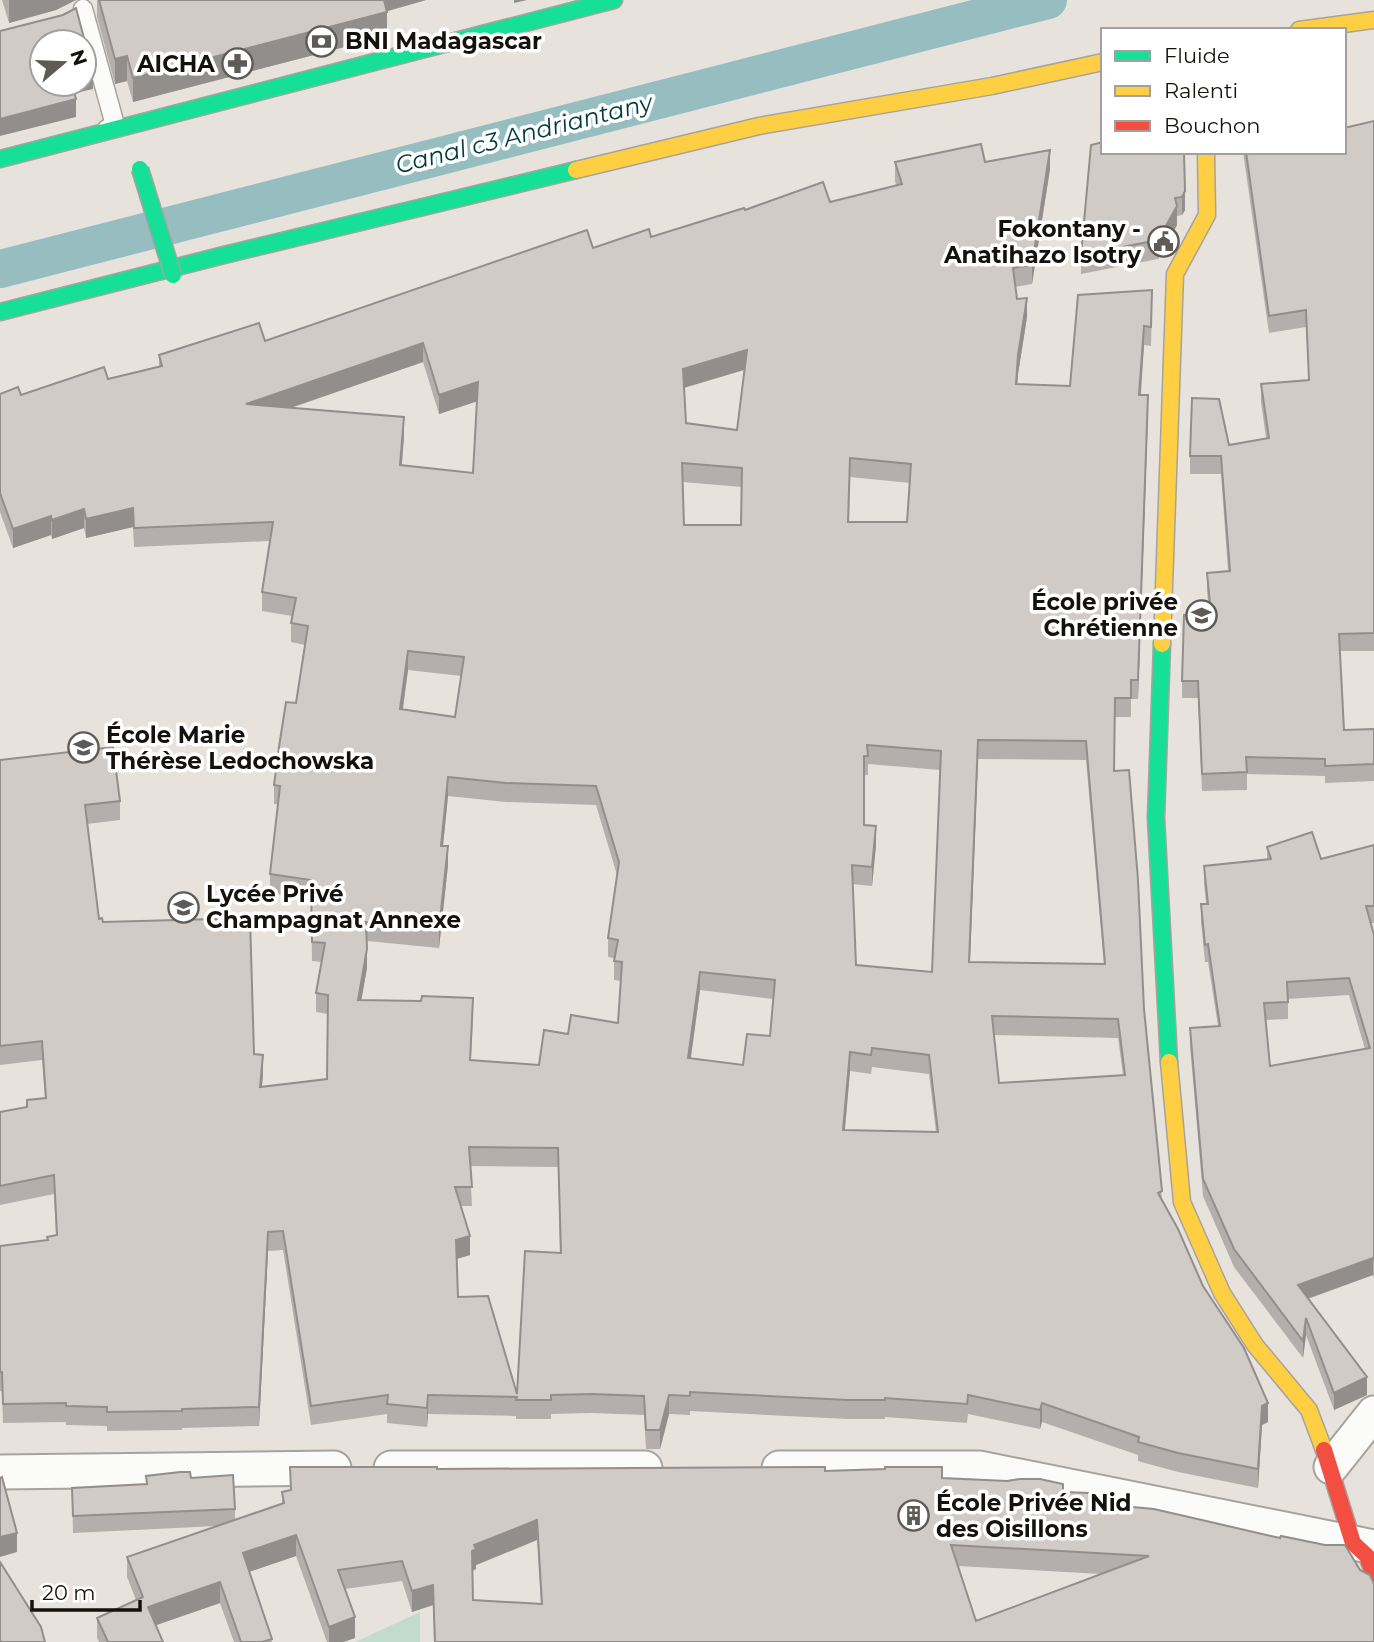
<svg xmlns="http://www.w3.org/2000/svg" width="1374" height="1642" viewBox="0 0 1374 1642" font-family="Montserrat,sans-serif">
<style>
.green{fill:#c3dbcc}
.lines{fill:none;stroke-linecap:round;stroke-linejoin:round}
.canal{stroke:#96bec0;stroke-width:38}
.lane-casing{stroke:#a6a39e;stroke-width:21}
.street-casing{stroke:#a6a39e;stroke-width:37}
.fast-casing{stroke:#a6a39e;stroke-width:19}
.slow-casing{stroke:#a6a39e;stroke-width:19}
.jam-casing{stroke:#a6a39e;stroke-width:19}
.lane{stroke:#fbfbfa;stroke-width:18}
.street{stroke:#fbfbfa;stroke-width:33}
.fast{stroke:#16e098;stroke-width:16}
.slow{stroke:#ffcf43;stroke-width:16}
.jam{stroke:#f24e42;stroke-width:16}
.fast-bridge-casing{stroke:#a6a39e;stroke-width:19;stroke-linecap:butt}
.fast-bridge{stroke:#16e098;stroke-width:16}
.wall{fill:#b4afac;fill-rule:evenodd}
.shaded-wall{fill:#928e8c}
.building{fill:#d1cbc8;stroke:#928e8c;stroke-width:2;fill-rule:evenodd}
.labels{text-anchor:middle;stroke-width:7;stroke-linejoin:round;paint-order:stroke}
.poi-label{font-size:23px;font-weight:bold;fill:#15120e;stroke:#fff;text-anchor:start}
.water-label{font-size:24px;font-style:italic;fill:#003a3f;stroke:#fff}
</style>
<rect width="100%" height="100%" fill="#e7e3dc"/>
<!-- green -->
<path class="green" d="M420,1612V1642H355Z"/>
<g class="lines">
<!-- canal -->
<path class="canal" d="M0,269L1048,0"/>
<defs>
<path id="lane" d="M83,9L115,125L107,129"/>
<path id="street" d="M1331,1467L1374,1413
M391,1468H645
M779,1468H979L1374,1547
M0,1472L334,1468"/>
<path id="fast" d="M0,159L614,0
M0,312L220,256L576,170
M1162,644L1156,818L1169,1062"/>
<path id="slow" d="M1299,30L1374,20
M576,170L759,126L992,86L1103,62
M1162,644L1175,274L1207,215L1206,152
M1169,1062L1182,1202L1222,1293L1255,1345L1309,1410L1324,1450"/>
<path id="jam" d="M1324,1450L1353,1543L1367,1556L1374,1574"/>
</defs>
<!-- lane casing -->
<use href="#lane" class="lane-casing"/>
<!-- street casing -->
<use href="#street" class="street-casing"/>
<!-- fast casing -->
<use href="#fast" class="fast-casing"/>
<!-- slow casing -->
<use href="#slow" class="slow-casing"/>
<!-- jam casing -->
<use href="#jam" class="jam-casing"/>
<!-- lane -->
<use href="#lane" class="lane"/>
<!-- street -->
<use href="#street" class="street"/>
<!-- fast -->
<use href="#fast" class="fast"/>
<!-- slow -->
<use href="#slow" class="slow"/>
<!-- jam -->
<use href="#jam" class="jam"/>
<defs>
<path id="fast-bridge" d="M140,169L173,275"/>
</defs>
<!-- fast-bridge casing -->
<use href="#fast-bridge" class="fast-bridge-casing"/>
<!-- fast-bridge -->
<use href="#fast-bridge" class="fast-bridge"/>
</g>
<!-- wall -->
<path class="wall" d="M2,0H76L56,10L9,23Z
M97,0H426L387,11V36L133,102L127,81L115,84L97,17Z
M1374,121V651H1340L1344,730L1374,729V781L1325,783V776L1247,774V790L1202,791L1198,698H1182V681L1209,613L1207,591V573L1228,571L1221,474H1190V456L1229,445L1266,438L1261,402V384L1309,380L1306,327L1269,333L1243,152H1344Z
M1103,152H1184L1185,210L1182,215L1177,216V225L1158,259L1081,274V255Z
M895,162H985L1050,169L1032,284L1015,287L1017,299L1027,317L1018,374L1017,384L1070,386L1152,309L1151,346L1144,345L1141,395L1148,414L1138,699H1131V717H1115L1114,771L1144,1009L1162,1199L1268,1422L1262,1425L1258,1488L1178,1472L1138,1461V1455L1042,1422L1040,1429L968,1414L967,1423L885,1417V1419H848L690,1411V1415L669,1414L660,1449H646L644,1415L592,1413L551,1414V1419H516V1416L428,1414L427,1427L387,1423V1414L311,1425L283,1250L268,1251L259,1426L182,1428V1430L107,1431V1426L66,1425V1422L3,1423L2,1391H0V1246L47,1240V1237L56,1235L54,1194L0,1205V1112L27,1107L45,1099L42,1060L0,1065V760L120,801V820L87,824L99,919L254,1054L263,1074L262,1087L327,1079L328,1014L316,1012V993L322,962L312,961L311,899L270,893V874L278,804H274V785L296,703L305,645L291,642V623L292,616L262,611V592L270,541L134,547L133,527L86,538L84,528L52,539L51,535L13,548L0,512V394L21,395L108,379L159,366V355L265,341L593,248L651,237L745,210L830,202L896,185L895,181ZM423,362L439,414L477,401L473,473L402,465L404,436L291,408ZM744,370L737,430L686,423L684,388ZM850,477L910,483L907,522H849ZM683,482L742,487L741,525H684ZM408,670L461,676L455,717L403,709ZM978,759L1086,760L1104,964L970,962ZM868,764L940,770L932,972L856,965L852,884L872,886L876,845L864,825V775H868ZM448,796L506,802L596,805L617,875L608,938V957L614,958V980L621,981L618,1023L568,1034L539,1065L471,1060L473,1017L361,1000L367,968V941L439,948L448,865L443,846ZM700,990L773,999L770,1036L743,1065L691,1058ZM994,1035L1118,1038L1123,1075L999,1083ZM872,1067L929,1074L936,1132L845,1130L850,1071L871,1074ZM470,1166L558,1167L560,1253L517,1394L458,1297L457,1259L470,1255L461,1206H472Z
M1374,845V923H1371L1374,935V1278L1373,1275L1308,1299L1367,1395L1334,1410L1306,1335L1303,1358L1234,1267L1203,1196L1190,1046V1028L1218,1026L1208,962H1205L1201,922V904H1206L1204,883V866L1267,859V847L1321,859ZM1349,995L1365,1049L1270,1066L1266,1020L1288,1019V999Z
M290,1467L825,1471L942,1478L1063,1492L1091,1503L1374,1642H434L433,1605L412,1612L402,1581L345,1589L355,1638L343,1642H327L296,1556L249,1572L272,1642H234L220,1603L156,1625L163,1642H99L97,1638V1618L136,1600L127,1577V1557L217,1526L73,1533L72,1488L146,1484V1476L191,1478L235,1509V1520L282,1504V1492L290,1490ZM537,1540L541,1604L473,1600L472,1571L476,1569V1565ZM958,1566L1101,1574L976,1621Z"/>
<!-- shaded-wall -->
<path class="shaded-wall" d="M9,0H76L56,10L9,23Z
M381,0H426L381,13Z
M514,0H527L514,3Z
M387,12V36L133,102V78Z
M127,56V81L115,84V59Z
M93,72V89L71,94V84H84V74Z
M76,99V117L0,136V119Z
M1050,150V169L1032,284V265Z
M1185,191V210L1182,215V197Z
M1177,206V225L1158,259V240Z
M1027,298V317L1018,374L1016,403L1018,355Z
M1144,326V345L1139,414V395Z
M423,343V362L246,423V404Z
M747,350V369L683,388V369Z
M478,382V401L439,414V395Z
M1148,395V414L1138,699V680Z
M404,417V436L400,484V465Z
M133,508V527L86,538V519Z
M84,509V528L52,539V520Z
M51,516V535L13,548V529Z
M408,651V670L400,728V709Z
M978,740V759L969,981V962Z
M448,777V796L441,865V846Z
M876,826V845L872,886V867Z
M448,846V865L439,948V929Z
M367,949V968L358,1019V1000Z
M700,972V990L688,1077V1058Z
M850,1052V1071L843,1149V1130Z
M263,1055V1074L260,1106V1087Z
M268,1232V1251L259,1426V1407Z
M470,1236V1255L456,1259V1240Z
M1373,1258V1275L1298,1302V1285Z
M1306,1318V1335L1303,1358V1341Z
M1367,1377V1395L1334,1410V1393Z
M428,1395V1414L427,1427V1408Z
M669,1395V1414L660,1449V1430Z
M1042,1403V1422L1040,1429V1410Z
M1268,1403V1422L1262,1425L1258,1488V1469L1262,1406Z
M537,1520V1540L476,1565V1569L472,1571V1551L474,1545Z
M17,1533V1552L0,1557V1537Z
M296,1535V1556L243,1574V1553Z
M220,1582V1603L148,1628V1607Z
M433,1585V1605L412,1612V1591Z
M355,1617V1638L343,1642H329V1627Z"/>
<!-- building -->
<path class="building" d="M99,0H384L387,12L133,78L127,56L115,59Z
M76,8L93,72L84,74V42H42V84H72L76,99L0,119V31L63,15Z
M1374,121V633L1339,634L1344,730L1374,729V764L1325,766V759L1246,757L1247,772L1202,774L1198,681H1182L1184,615L1211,613L1207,573L1230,571L1221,456H1190L1192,398L1219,399L1229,445L1269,438L1261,384L1309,380L1306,310L1269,316L1246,152H1344V128Z
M1103,142V152H1184L1185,191L1182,197L1175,198L1177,206L1158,240L1081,255L1091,145Z
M981,144L985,162L1050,150L1032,265L1013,268L1017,299L1027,298L1018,355L1016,384L1070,386L1078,295L1152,290L1151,327L1144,326L1139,395H1148L1138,680H1131V698H1115L1114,771L1129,770L1138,880L1144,1009L1162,1191L1158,1193L1178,1229L1203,1286L1244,1348L1268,1403L1262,1406L1258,1469L1178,1453L1138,1442L1139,1437L1042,1403L1040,1410L968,1395L967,1404L885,1398V1400H848L690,1392V1396L669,1395L660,1430H646L644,1396L592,1394L551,1395V1400H516L517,1397L428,1395L427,1408L387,1404L388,1395L311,1406L283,1231L268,1232L259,1407L182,1409V1411L107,1412V1407L66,1406V1403L3,1404L2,1372H0V1246L48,1240L47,1237L57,1235L54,1175L0,1186V1112L27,1107V1100L46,1098L42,1041L0,1046V760L113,747L120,801L85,805L99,919L102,918L103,922L250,918L254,1054L263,1055L260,1087L327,1079L328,995L316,993L325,943L312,942L311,880L270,874L280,786L274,785L279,747L286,702L296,703L308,626L291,623L296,598L262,592L273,522L134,528L133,508L86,519L84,509L52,520L51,516L13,529L0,493V394L18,387L21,395L104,367L108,379L162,366L159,355L259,323L265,341L587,230L593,248L649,229L651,237L744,208L745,210L823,182L830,202L902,184L895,162ZM423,343L439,395L478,382L473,473L400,465L404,417L246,404ZM747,350L737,430L686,423L683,369ZM850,458L911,464L907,522H848ZM682,463L742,468L741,525H684ZM408,651L464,657L455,717L400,709ZM978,740L1086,741L1105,964L969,962ZM867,745L941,751L932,972L856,965L852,865L872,867L876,826L864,825V756H868ZM448,777L506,783L596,786L619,862L608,938L618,940L614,961L622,962L618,1023L571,1015L568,1034L544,1030L539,1065L470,1060L473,998L422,996L421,1001L358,1000L367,949L366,922L439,929L448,846H441ZM700,972L775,980L770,1036L747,1034L743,1065L688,1058ZM992,1016L1118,1019L1125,1075L999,1083ZM872,1048L929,1055L938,1132L843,1130L850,1052L871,1055ZM469,1147L558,1148L561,1253L525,1251L517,1394L488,1296L458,1297L456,1240L470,1236L455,1187H472Z
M1312,832L1321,859L1374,845V906H1366L1374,935V1260L1373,1258L1298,1285L1367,1377L1334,1393L1306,1318L1303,1341L1234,1249L1203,1179L1190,1028L1220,1026L1208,944L1205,945L1201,904H1208L1204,866L1271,859L1267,847ZM1349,978L1370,1048L1270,1066L1264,1003L1288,1002L1287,982Z
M290,1467H437V1469L817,1467H825V1471L885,1469V1467H942V1478L1007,1481L1020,1479H1040L1063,1484V1492L1090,1493L1091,1503L1154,1509L1280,1538L1281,1536L1325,1545H1345L1360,1570L1370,1575L1374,1584V1642H435L433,1585L412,1591L402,1561L338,1570L355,1617L329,1627L296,1535L243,1553L272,1639L262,1642H241L220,1582L148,1607L163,1642H108L97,1618L143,1597L127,1557L284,1503L282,1492L291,1490ZM537,1520L542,1604L473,1600L472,1551L476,1549L474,1545ZM951,1545L1149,1556L976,1621Z
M180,1472H190L191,1478L233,1475L235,1509L73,1516L72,1488L147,1484L146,1476Z
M2,1477L17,1533L0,1537V1478Z
M0,1562L41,1627L45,1642H1L0,1640Z"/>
<!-- icons -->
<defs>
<symbol id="bank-ring" viewBox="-11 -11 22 22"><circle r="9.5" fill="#fff" stroke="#5e5b56" stroke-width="1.5"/><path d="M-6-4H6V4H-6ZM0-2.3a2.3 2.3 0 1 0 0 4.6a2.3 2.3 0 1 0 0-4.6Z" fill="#5e5b56"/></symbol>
<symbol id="pharmacy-ring" viewBox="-11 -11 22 22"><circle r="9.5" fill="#fff" stroke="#5e5b56" stroke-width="1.5"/><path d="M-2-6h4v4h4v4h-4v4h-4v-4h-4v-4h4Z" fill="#5e5b56"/></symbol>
<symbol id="civic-ring" viewBox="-11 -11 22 22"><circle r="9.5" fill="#fff" stroke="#5e5b56" stroke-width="1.5"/><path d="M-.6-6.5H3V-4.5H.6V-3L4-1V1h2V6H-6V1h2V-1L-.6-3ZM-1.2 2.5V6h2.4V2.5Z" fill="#5e5b56"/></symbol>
<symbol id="school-ring" viewBox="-11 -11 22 22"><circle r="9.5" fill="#fff" stroke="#5e5b56" stroke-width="1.5"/><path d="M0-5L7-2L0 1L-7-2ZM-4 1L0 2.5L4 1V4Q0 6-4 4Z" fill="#5e5b56"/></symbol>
<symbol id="building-ring" viewBox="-11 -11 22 22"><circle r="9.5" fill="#fff" stroke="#5e5b56" stroke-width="1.5"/><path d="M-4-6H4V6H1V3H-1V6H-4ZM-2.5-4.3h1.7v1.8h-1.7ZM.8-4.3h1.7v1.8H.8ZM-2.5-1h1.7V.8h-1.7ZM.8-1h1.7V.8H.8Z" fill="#5e5b56"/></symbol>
</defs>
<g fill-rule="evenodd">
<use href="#bank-ring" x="304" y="24" width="35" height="35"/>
<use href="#pharmacy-ring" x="220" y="46" width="35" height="35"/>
<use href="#civic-ring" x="1146" y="224" width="35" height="35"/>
<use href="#school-ring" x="1184" y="598" width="35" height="35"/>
<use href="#school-ring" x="66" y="730" width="35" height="35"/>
<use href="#school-ring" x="166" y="890" width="35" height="35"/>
<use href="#building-ring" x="896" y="1498" width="35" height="35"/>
</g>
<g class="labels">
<!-- poi labels -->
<g class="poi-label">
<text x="345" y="49">BNI Madagascar</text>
<text x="215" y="72" text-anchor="end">AICHA</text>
<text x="1141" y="237" text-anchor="end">Fokontany -<tspan x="1141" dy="26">Anatihazo Isotry</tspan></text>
<text x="1178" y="610" text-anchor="end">École privée<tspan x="1178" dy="26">Chrétienne</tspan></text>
<text x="106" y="743">École Marie<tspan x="106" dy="26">Thérèse Ledochowska</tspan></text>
<text x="206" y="902">Lycée Privé<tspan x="206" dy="26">Champagnat Annexe</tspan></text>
<text x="936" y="1511">École Privée Nid<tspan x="936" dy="26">des Oisillons</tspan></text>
</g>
<!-- water labels -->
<g class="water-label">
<text transform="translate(524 134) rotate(-14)" y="8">Canal c3 Andriantany</text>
</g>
</g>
<!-- legend -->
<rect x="1101" y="28" width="245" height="126" fill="#ffffff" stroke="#a1a09f" stroke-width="2"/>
<rect x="1115" y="51" width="35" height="10" fill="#16e098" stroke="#a1a09f" stroke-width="2"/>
<text x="1164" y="63" font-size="21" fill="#15120e">Fluide</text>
<rect x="1115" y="86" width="35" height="10" fill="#ffcf43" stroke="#a1a09f" stroke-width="2"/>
<text x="1164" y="98" font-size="21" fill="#15120e">Ralenti</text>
<rect x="1115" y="121" width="35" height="10" fill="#f24e42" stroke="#a1a09f" stroke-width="2"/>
<text x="1164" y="133" font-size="21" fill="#15120e">Bouchon</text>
<!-- north arrow -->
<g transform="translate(63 63) rotate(71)"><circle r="33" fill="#ffffff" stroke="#a1a09f" stroke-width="2"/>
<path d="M0-5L12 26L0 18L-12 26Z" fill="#5e5b56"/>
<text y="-10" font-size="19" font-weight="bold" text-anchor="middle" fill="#15120e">N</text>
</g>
<!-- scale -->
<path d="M32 1600v10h108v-10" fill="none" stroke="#15120e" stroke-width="3.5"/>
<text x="42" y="1600" font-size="21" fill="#15120e" stroke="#ffffff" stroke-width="5" paint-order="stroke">20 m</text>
</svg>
